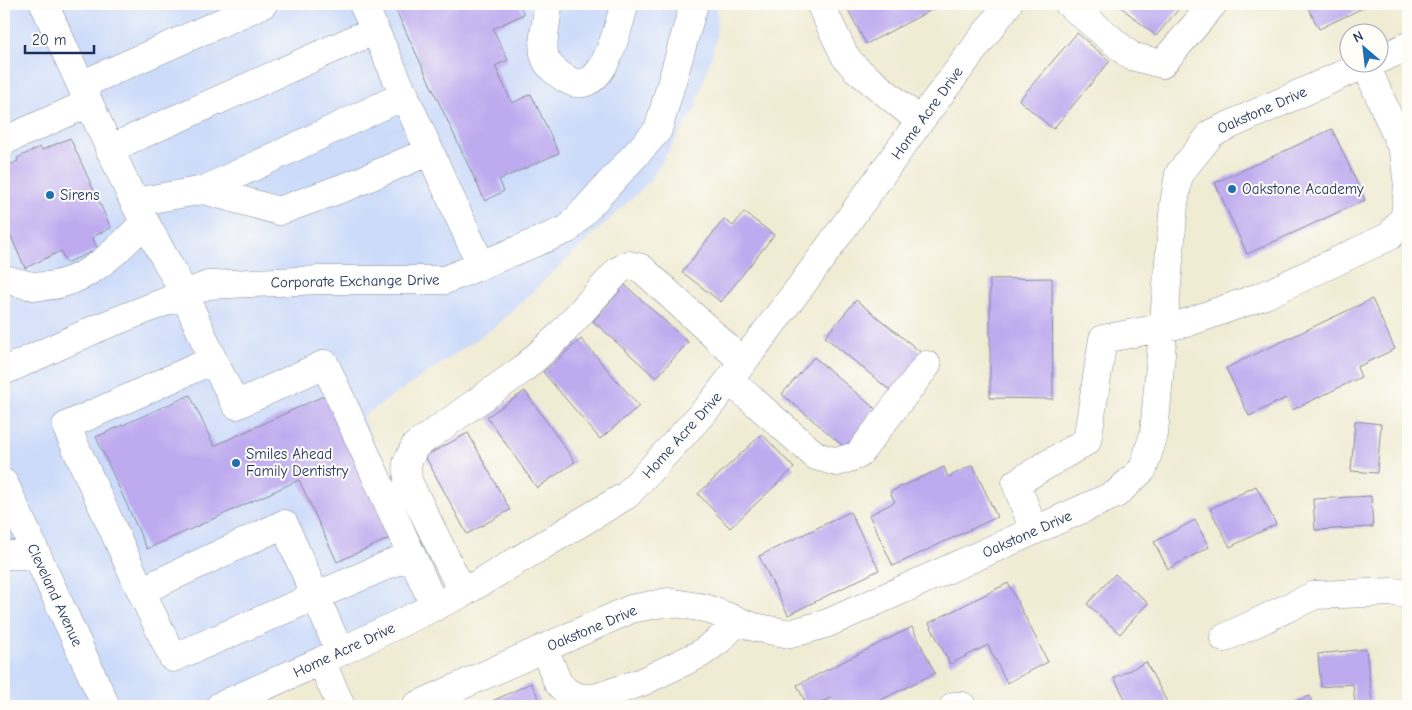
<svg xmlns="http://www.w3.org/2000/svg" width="1412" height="710" viewBox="0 0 1412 710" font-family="'Comic Neue',sans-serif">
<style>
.built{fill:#ccdbfa}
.building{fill:#beaaef}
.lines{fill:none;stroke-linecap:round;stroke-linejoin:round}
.minor-casing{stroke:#868d98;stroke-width:29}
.major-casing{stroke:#868d98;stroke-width:29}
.minor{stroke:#fff;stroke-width:28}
.major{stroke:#fff;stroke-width:28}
.poi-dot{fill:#1f6fb2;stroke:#fdfcf7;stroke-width:2}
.labels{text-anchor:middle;stroke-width:4;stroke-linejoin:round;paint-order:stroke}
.street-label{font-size:15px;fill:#1b2f5e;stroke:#fdfcf7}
.poi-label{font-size:15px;fill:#1b2f5e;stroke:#fdfcf7;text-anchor:start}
</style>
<rect width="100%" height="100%" fill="#fdfcf7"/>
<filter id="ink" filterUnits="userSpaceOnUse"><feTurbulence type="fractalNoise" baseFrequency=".02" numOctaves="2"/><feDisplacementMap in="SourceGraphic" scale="10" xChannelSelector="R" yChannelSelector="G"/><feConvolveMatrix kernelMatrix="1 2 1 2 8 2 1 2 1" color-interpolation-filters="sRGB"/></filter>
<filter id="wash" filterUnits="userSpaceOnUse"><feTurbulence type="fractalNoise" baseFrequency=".0096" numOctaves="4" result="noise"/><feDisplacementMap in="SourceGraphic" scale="20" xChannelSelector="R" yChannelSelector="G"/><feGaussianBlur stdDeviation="1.12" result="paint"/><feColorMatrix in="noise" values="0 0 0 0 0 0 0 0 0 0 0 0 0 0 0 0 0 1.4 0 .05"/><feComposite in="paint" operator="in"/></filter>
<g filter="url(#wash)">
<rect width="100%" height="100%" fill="#f0ebd3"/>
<!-- built -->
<path class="built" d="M4,4H718L716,41L695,109L649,182L495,327L362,417L447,600L207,706H4Z"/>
<g id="blocks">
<!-- building -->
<path class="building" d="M393,4H519L524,14L493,29L508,60L495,66L512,103L531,94L559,153L499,180L504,191L485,201Z
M845,4H943L866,44Z
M1117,4H1183L1156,36Z
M1306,4H1363L1365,7L1319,29Z
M1077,33L1110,61L1053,129L1019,100Z
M1332,129L1365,200L1247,254L1215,183Z
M70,138L111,228L92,237L98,249L66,263L61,251L25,268L4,221V168L18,161L17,158L40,147L42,150Z
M744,212L774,235L721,302L682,272L724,219L733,226Z
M1052,278L1053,399L990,398V279Z
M625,285L688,342L656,378L593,321Z
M1372,299L1395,349L1357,367L1361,377L1292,410L1286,398L1249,416L1226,368Z
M856,300L923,354L892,392L825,337Z
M581,339L639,406L600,439L543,372Z
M814,357L880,413L848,450L782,394Z
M525,391L575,462L537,488L487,417Z
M332,392L397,535L337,562L299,480L147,549L96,437L190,395L214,446Z
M1355,421L1381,424L1377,473L1351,471Z
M468,433L510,510L467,534L425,456Z
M762,434L794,468L730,528L698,494Z
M973,465L997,517L893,566L869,515L895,502L890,492L944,467L948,477Z
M1256,486L1276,524L1230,547L1210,509Z
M1371,496L1373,527L1315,530L1313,499Z
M850,512L879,570L788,615L759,556Z
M1195,520L1209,547L1168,569L1154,542Z
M1115,574L1148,603L1120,634L1087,604Z
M1008,583L1048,662L1007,683L988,645L950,664L929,623Z
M912,627L935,673L869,706H837L832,697L813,706H807L797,685Z
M1366,649L1372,703L1355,705L1353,684L1321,687L1318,654Z
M1146,662L1168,704L1163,706H1129L1114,678Z
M531,683L543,706H482Z
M1310,696L1313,706H1280Z"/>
</g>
</g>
<g filter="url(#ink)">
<use href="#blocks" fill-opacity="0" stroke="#868d98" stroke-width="1"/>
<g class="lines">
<defs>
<path id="minor" d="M44,4L134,202L184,293L213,360L66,426L141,591L284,524L340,652
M363,4L481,265
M548,4C548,19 540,43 545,57C548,67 557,73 566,79C604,102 617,27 625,4
M820,4L845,56L855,68L920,121
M1069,4L1131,56L1162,64L1213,4
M1380,59L1408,46
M81,85L263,4
M4,141L89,103
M109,149L375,30
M204,190L405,95
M134,202L204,190L279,211L351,185L430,151
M4,279C14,281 24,285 34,286C80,290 116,252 145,222
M213,360L236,405L325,364L435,607
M4,371L98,328L208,285L321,280H445L568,229L658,130L694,4
M729,381L749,397L816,456L837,462L858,455L927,365
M1034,531L1016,483L1087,441L1103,339L1186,323L1265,295L1390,236L1405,216L1408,186L1404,153L1366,65
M4,555H36
M141,591L173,658L411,555
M463,593L408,481L407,463L415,446L523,369L559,336L618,271L628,265L641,268L743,362
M1224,638L1315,595L1393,592L1408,594
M544,648L558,683L567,692L580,698H595L642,682L700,654L719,640L738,621
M321,661L341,706
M220,706L321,661L463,593L627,495L711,404L804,282L920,121L1008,4
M416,706L631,609L668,602L705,608L754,627L790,634L828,623L1116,494L1143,469L1154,434L1174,204L1179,174L1212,133L1370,62
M954,706H962"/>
<path id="major" d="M4,483L106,706"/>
</defs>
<!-- minor casing -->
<use href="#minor" class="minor-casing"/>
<!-- major casing -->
<use href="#major" class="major-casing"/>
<!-- minor -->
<use href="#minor" class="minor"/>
<!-- major -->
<use href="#major" class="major"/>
</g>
</g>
<!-- markers -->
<g class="poi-dot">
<circle cx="1232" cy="189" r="5"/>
<circle cx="50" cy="195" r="5"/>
<circle cx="236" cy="463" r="5"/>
</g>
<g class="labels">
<!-- street labels -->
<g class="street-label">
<text transform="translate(1262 110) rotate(-24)" y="5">Oakstone Drive</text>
<text transform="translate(927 113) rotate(-54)" y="5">Home Acre Drive</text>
<text transform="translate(355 281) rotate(-1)" y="5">Corporate Exchange Drive</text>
<text transform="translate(682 435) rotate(-48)" y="5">Home Acre Drive</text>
<text transform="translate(1027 534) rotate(-24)" y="5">Oakstone Drive</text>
<text transform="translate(55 595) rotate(65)" y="5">Cleveland Avenue</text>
<text transform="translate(592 628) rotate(-23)" y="5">Oakstone Drive</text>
<text transform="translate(344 650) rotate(-25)" y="5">Home Acre Drive</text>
</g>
<!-- poi labels -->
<g class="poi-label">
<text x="1242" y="194">Oakstone Academy</text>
<text x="60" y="200">Sirens</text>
<text x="246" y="459">Smiles Ahead<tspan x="246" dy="17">Family Dentistry</tspan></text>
</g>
</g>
<!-- margin -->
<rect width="1412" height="710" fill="none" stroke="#fdfcf7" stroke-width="20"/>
<!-- north arrow -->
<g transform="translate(1364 48) rotate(332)"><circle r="24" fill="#fdfcf7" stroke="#a3aaba"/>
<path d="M0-4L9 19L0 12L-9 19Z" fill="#1f6fb2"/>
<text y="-8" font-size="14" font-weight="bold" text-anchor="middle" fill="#1b2f5e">N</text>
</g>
<!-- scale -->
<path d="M25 45v8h69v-8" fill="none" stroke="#1b2f5e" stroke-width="2.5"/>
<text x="32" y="45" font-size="15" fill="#1b2f5e" stroke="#fdfcf7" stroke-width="4" paint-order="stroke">20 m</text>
</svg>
